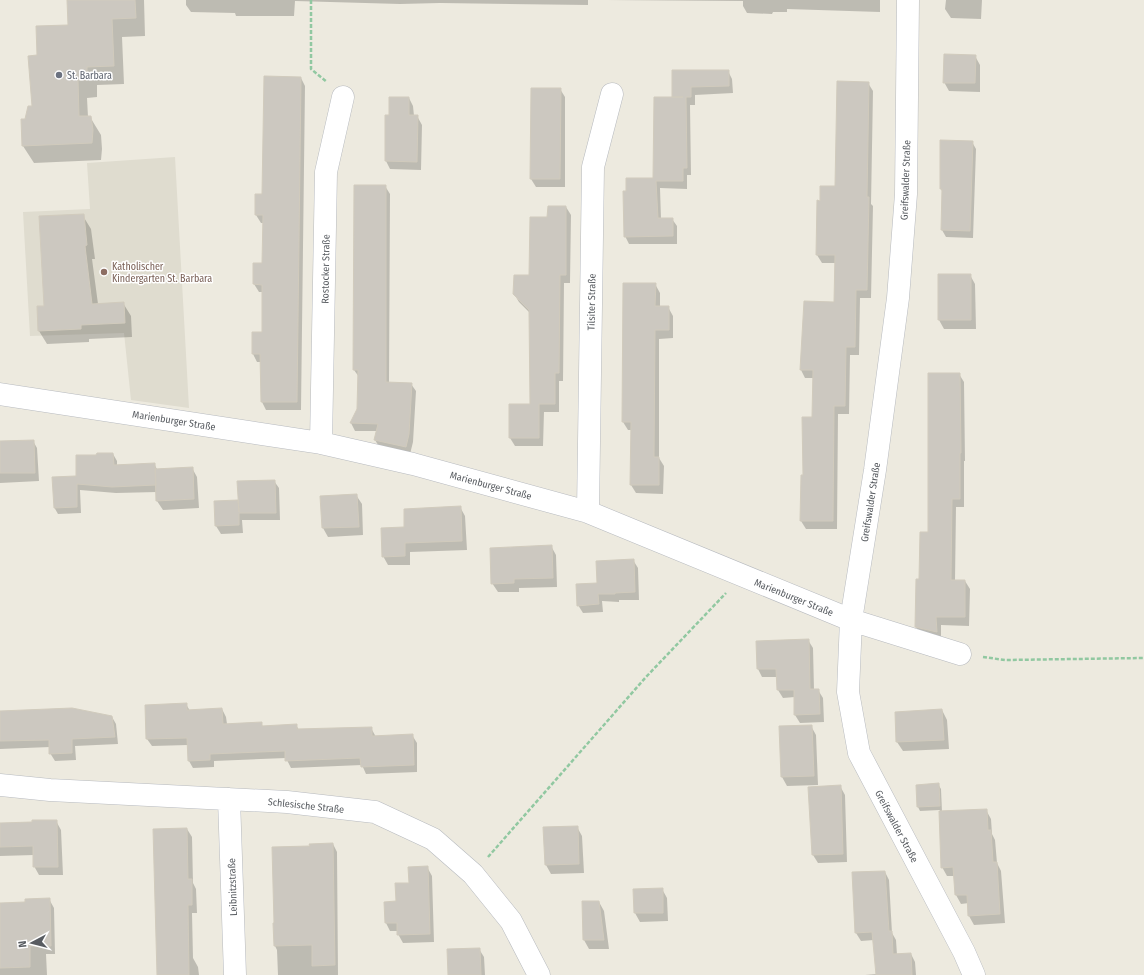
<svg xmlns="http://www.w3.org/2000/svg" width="1144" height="975" viewBox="0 0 1144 975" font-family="'Fira Sans Condensed',sans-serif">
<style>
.education{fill:#dfdccf}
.shadow{fill:#0003}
.building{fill:#ccc8c0;stroke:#d1cbbd}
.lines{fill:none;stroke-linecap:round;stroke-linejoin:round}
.street-casing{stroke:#b7babf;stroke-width:23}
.path{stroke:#91c8a1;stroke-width:2.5;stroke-dasharray:4 2;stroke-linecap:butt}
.street{stroke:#fff;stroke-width:22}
.worship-dot{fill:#6b7280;stroke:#fff;stroke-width:1.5}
.education-dot{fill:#8d6e63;stroke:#fff;stroke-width:1.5}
.labels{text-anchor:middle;stroke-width:3;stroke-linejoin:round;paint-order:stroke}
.worship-label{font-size:10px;fill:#5b616d;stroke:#fff;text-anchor:start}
.street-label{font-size:10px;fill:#585c61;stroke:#fff}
.education-label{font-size:10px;fill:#785e54;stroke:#fff;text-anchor:start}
</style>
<rect width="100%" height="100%" fill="#edeadf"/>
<!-- education -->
<path class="education" d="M175,157L189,408L131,400L124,333L30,336L23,212L90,209L87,163Z"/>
<!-- shadow -->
<path class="shadow" d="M68,0H144L145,36L122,37L124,84L97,85V97L87,98L88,117H90L101,135L102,149L101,160L34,163L23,146L26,120L33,107L38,56L69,26Z
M186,0H588V5L440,3L400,4L295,1L294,16H236L235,13L191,12L186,5Z
M606,0H880V12L787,9V12H773L772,14L747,13L743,6V1Z
M946,0H982L981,19L951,18L945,9Z
M975,56L980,65V92L949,91L944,82Z
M673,71H728L732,79L733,93L695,95V105H690L691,175H687V189L660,188L661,219H672L677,226V244H629L625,236L654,179L674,98Z
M301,78L305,86L301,410H266L262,402L261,362H257L253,354L263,333V292H259L254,284V264H263V223H261L256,215Z
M868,83L873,91L871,204L873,206L871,298H860L859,355H850L849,414H838L837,529H806L801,521L804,476L813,418L814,378H805L801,370L835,303L836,263H822L817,255L821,202L836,187Z
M560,89L565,97V187H536L531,179Z
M409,98L413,106L414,116H417L422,125L421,170L390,169L386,161L390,116Z
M972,142L976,149L973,238L946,237L942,230L943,193L941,189Z
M355,186H385L390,194L389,383L411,384L416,391L413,442L410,454L380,448L375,440L378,431H355L351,423L358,409L359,377L354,370Z
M566,207L571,215L570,283H564L563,381H559V412H544L543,446H515L510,438V405H531L530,313L519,302L514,294L530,276L548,218Z
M83,216L91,229L95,259H92L98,304L123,303L131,316L132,337L89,339V342L47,344L39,331L45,307Z
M970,275L975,284L976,329H944L939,320Z
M655,284L660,293V307H668L673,316V338L659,339V458L664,466L663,494L636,493L631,485L632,430H628L623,422Z
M959,374L964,382L965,461H964V507H956L955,581H965L970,589L969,626L941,625V640L921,635L916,627L920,580Z
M33,441L37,448L39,481L0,483V442Z
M113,454L117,461V466L154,464L157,469L192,468L197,477L199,508L163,510L157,501V492L116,493L80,490L81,513L58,514L54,507L77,477Z
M274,481L279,488L280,520H242L243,533L221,534L216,526L215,502L237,501L239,504Z
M356,495L362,504L363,535L328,537L323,528L321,497Z
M460,507L465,516L467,550L410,552V565H388L383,556L405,528Z
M551,546L556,555L557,587L519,588V592H498L492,583Z
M633,560L638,568L639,600H619V602L602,601L603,612L583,613L578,605L598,584Z
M808,640L813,648L814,690H818L823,698L824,722L800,723L795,715V697L783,698L778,690L777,677H762L758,669L757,642Z
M186,704L190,711L222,709L226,717L227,724L261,723L263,727L296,725L299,730L371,728L376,737L412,735L417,743V772L366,774L362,765L291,768L286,758L214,761V767L193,768L189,761L188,745L152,746L147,739Z
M942,710L947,720L949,749L903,751L897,742Z
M0,712L112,717L116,724L118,744L75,746L76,760L55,761L50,753V747L0,749Z
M811,726L816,735L818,785L787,786L782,777Z
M938,784L941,789L942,812L986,810L991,819L992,834L995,840L997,863L1001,871L1005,923L974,925L969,916V903L961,904L956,895L954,876H947L942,867L940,810L920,811L918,807Z
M840,786L845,795L847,862L818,863L813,855L809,787Z
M56,821L61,830L63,875H39L34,866V855L0,856V824Z
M577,827L582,836L584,873L551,874L546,865L544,828Z
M187,829L192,837L193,883L196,889L197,913H192L193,958L198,967L199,975H158Z
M333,844L337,852L338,975H278L277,950L275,946L311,847Z
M427,867L432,876L434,942L403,943L398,934V931H390L386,923L397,902L410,884Z
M885,872L889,880L892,933L896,940L897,955L911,954L915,962L916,975H865L877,974L874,940L861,941L856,933L853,873Z
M662,889L667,898L668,921L640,922L635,913Z
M49,899L54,908L55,954H46L47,975H0V904L26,903Z
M583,902H599L604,911L609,949H589L584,940Z
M479,949L484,957L485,975H449Z"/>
<!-- building -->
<path class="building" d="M67,0H135L136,18L112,19L114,66L87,67V80H78L79,116H91L93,130L92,143L22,146L21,119H25L28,106H32L28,56L37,55L36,26L68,25Z
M944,54L976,55L975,83H943Z
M672,70H729V86L691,87V97H686L687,168H683V181H656L658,218H673V236L624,237L623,191H626V178H653L654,97H683H672Z
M264,76L301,77L297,402H261L260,354H252V332H262V285L253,284V263H262L263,215H255V194H262Z
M837,81L869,82L867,197H869L867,290H856L855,347H846L845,406H834L833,521H800L801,475H803L802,417H812L813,370H800L804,301L834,302L835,255H816L817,200L820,201V186H835Z
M531,88H561L560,179H530Z
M389,97H409V115H418L417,162L385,161V115H389Z
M940,140L973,141L970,231L941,230L942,189H940Z
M354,185H386V382L412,383L409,434L406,447L374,440L378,424L350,423L357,409L358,370H353Z
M548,206H566V275H560L559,373H555V404H539V438H509V404H530L529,310L513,294L514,275H529L530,217H547Z
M84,214L87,245L85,246L92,304L124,302L125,323L81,325V329L38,331L37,306H44L39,216Z
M938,274H971V320H938Z
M623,283H656L655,306H669V330H655L654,457H659V485H630L631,422H622Z
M928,373H960L961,453H960V499H952L951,580H965V617H936L937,632L915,627L916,579H919L920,532H928Z
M34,440L35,473H0V441Z
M97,453H113L114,465L155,463L156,485L112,487L77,484V507L54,508L52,477L76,476V455H96Z
M193,467L194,499L156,501L155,469Z
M275,480L276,513H239V525L215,526L214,501L238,500L239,512L237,481Z
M357,494L359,527L322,528L320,496Z
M461,506L462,541L405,543V556L382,557L381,528L404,527V509Z
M552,545L553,578L514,579V583L491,584L490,548Z
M634,559L635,592L615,593V594H598L599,604L577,606L576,584L597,583L596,561Z
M809,639L810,689H819L820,714L794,715V690H777L776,669H757L756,641Z
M187,703V710L222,708L223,724L262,722V726L297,724V729L372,727V736L413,734L414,765L361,767L360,758L285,761V751L210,754V760L188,761L187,738L146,739L145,705Z
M72,708L112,716L115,737L72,739V753L49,754V740L0,741V711Z
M942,709L944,740L896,742L895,712Z
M812,725L814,776L781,777L779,726Z
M939,783L940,806L917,807L916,785Z
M841,785L843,854L812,855L808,787Z
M987,809L988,830H991L993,862H997L1000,914L968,916L967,895H955L953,867L941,868L939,811Z
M32,820H57L58,867H33V846L0,847V823L32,822Z
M578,826L579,864L545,865L543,827Z
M187,828L188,879H192V905H188L189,975H157L153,829Z
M333,843L335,965L312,966V945L274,946L273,923H274L272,847L310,846L309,844Z
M428,866L430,934L397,935V923H385L384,902L396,901L395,883H409L408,867Z
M885,871L889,931H892L893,954L911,953L912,975H876L872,932L855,933L852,872Z
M663,888V913H634L633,889Z
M50,898L51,946H30V967L0,968V903L25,902V899Z
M582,901H599L604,940H583Z
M480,948L481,975H448L447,949Z"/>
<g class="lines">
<defs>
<path id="street" d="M908,0L906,194L898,298L875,470L851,620L848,692L859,753L964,952L974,975
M0,394L321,443L413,464L588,512L851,620L960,654
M321,443L326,172L343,97
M588,512L593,167L612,94
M0,785L50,790L287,802L375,812L433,839L473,874L511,921L539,975
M229,799L235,975"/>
</defs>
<!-- street casing -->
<use href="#street" class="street-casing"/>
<!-- path -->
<path class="path" d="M311,0V69L327,82
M983,657L1005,660L1144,658
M488,857L646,677L726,593"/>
<!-- street -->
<use href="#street" class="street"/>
</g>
<!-- markers -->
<circle class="worship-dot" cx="59" cy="75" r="4"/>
<circle class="education-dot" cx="104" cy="272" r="4"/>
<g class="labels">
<!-- worship labels -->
<g class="worship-label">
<text x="67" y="79">St. Barbara</text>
</g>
<!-- street labels -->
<g class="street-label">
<text transform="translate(905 180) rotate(-88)" y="4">Greifswalder Straße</text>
<text transform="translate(325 269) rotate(-89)" y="4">Rostocker Straße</text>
<text transform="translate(591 302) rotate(-89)" y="4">Tilsiter Straße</text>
<text transform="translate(174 420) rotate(9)" y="4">Marienburger Straße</text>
<text transform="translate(491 485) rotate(15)" y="4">Marienburger Straße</text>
<text transform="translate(870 502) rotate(-81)" y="4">Greifswalder Straße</text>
<text transform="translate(794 597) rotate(22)" y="4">Marienburger Straße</text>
<text transform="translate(306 805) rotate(6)" y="4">Schlesische Straße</text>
<text transform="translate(897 826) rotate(62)" y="4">Greifswalder Straße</text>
<text transform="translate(232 887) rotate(-92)" y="4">Leibnitzstraße</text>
</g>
<!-- education labels -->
<g class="education-label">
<text x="112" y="270">Katholischer<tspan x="112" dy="12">Kindergarten St. Barbara</tspan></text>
</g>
</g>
<!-- north arrow -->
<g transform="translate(32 943) rotate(263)" stroke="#ffffff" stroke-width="3" paint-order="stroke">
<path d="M0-3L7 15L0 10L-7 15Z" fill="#585c61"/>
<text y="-6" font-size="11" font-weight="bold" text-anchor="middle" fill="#585c61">N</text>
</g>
</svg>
